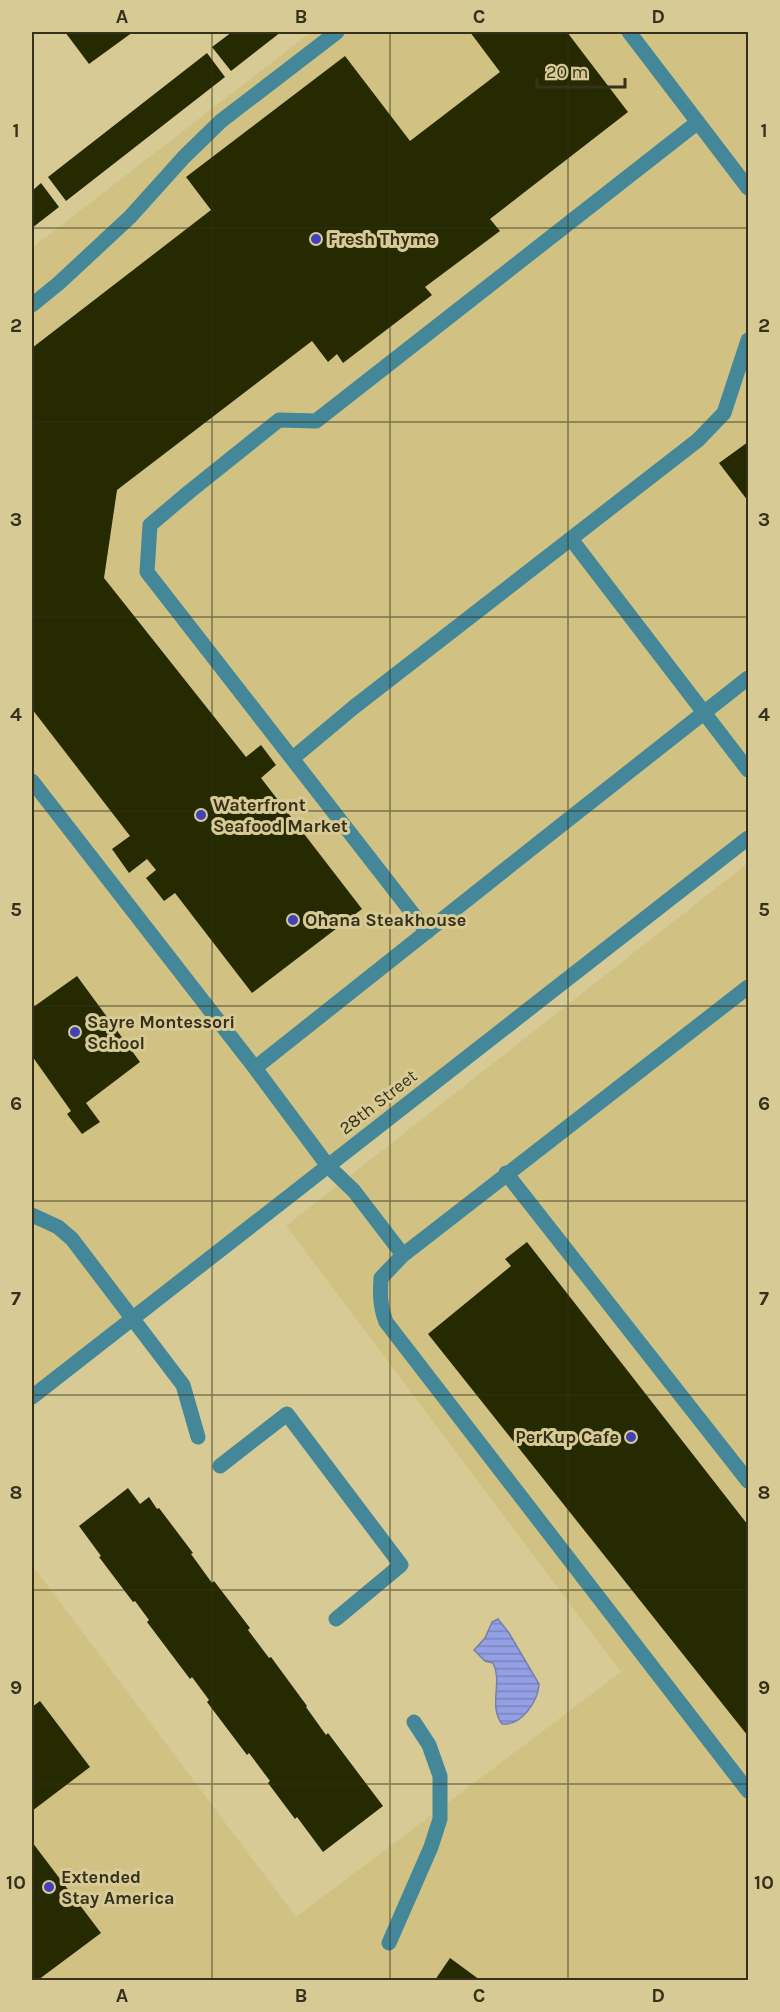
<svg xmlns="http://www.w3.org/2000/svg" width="780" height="2012" viewBox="0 0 780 2012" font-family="Karla,sans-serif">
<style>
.built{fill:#d1c284}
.water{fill:url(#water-rules);stroke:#787fa8;stroke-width:1.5}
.building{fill:#252a01}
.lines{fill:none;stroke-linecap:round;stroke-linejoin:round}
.minor{stroke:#438798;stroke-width:15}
.grid{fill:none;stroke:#36311b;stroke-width:1.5;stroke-opacity:0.55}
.poi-dot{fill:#4142b7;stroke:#d7ca95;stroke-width:2}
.labels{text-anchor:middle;stroke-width:6;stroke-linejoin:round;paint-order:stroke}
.poi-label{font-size:18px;font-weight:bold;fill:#36311b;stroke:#d7ca95;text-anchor:start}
.street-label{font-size:18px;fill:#36311b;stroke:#d7ca95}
.neatline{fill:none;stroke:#36311b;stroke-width:2}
.grid-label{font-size:20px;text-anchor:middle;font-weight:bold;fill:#36311b}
</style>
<defs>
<pattern id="water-rules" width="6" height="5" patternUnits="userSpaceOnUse" patternTransform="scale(1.5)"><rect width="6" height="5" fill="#94a0e5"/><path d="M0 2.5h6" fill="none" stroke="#7a83b9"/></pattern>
</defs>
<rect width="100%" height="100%" fill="#d7ca95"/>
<!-- built -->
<path class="built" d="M311,32H748V838L32,1394V248Z
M748,863V1980H32V1565L296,1917L621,1672L286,1226Z"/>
<!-- water -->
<path class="water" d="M498,1619L509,1633L539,1684C538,1702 521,1726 502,1724C488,1706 503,1682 493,1663L485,1661L474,1650L485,1638L492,1622Z"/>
<!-- building -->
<path class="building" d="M65,32H133L89,64Z
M232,32H281L231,71L212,47Z
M470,32H567L628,112L490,219L500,231L425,287L432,295L343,363L337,354L328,362L312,341L117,490L104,578L246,757L261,745L276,765L261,778L362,909L252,993L175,893L164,901L146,878L156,870L147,859L129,873L112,849L130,836L32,709V348L211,210L186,177L345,56L410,141L500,72Z
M207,53L225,77L66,201L48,177Z
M41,183L59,207L32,228V191Z
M748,442V501L719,463Z
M77,976L140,1062L86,1103L100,1122L82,1134L67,1114L71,1111L32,1056V1008Z
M527,1242L748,1525V1736L428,1334L511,1266L505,1259Z
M128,1488L140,1504L149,1497L157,1509L159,1508L193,1553L191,1554L212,1583L214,1581L250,1628L248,1630L269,1658L271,1657L307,1706L306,1707L326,1735L328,1733L383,1806L323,1852L297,1817L295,1819L268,1783L270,1781L249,1753L247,1755L207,1702L209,1700L192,1677L190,1679L147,1622L149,1620L135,1601L133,1602L99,1557L101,1556L79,1526Z
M40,1701L90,1767L32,1811V1707Z
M32,1842L101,1933L38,1980L32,1979Z
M450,1958L480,1980H435Z"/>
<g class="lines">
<!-- minor -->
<path class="minor" d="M629,32L748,188
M32,305L59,283L130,217L184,157L221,121L337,32
M571,539L748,770
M293,758L354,707L698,440L724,413L748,340
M32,781L255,1068L328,1166L354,1191L403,1255
M427,932L147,572L150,525L189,492L279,420L316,421L698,122
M748,987L403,1255L381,1278C380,1294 380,1307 386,1322L748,1791
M255,1068C419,938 583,807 748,678
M506,1173L748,1481
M32,1215L58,1227L72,1239L183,1385L198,1437
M32,1397L748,838
M220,1466L287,1414L401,1565L336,1619
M389,1943L431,1847L440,1819V1776L429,1745L414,1722"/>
</g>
<!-- grid -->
<path class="grid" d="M212,32V1980M390,32V1980M568,32V1980M32,228H748M32,422H748M32,617H748M32,811H748M32,1006H748M32,1201H748M32,1395H748M32,1590H748M32,1784H748"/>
<!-- markers -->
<g class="poi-dot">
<circle cx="316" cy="239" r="6"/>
<circle cx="201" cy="815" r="6"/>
<circle cx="293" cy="920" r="6"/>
<circle cx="75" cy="1032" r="6"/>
<circle cx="631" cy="1437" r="6"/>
<circle cx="49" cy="1887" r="6"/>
</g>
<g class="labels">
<!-- poi labels -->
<g class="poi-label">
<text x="328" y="245">Fresh Thyme</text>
<text x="213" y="811">Waterfront<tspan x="213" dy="21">Seafood Market</tspan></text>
<text x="305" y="926">Ohana Steakhouse</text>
<text x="87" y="1028">Sayre Montessori<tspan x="87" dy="21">School</tspan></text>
<text x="619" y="1443" text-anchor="end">PerKup Cafe</text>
<text x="61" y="1883">Extended<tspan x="61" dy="21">Stay America</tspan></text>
</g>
<!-- street labels -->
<g class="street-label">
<text transform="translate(378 1102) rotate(-38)" y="6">28th Street</text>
</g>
</g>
<!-- border -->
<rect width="780" height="2012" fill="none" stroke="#d7ca95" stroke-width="66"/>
<!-- scale -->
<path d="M537 78v9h88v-9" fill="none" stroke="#36311b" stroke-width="3"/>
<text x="546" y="78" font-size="18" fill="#36311b" stroke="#d7ca95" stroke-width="4.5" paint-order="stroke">20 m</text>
<rect x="33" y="33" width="714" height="1946" class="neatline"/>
<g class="grid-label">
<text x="122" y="23">A</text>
<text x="301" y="23">B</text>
<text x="479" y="23">C</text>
<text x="658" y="23">D</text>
<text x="16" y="137">1</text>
<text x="764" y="137">1</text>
<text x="16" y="332">2</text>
<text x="764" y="332">2</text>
<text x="16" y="526">3</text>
<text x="764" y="526">3</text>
<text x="16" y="721">4</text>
<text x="764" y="721">4</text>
<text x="16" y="916">5</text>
<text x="764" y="916">5</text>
<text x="16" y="1110">6</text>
<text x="764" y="1110">6</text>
<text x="16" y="1305">7</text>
<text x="764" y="1305">7</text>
<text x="16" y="1499">8</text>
<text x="764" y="1499">8</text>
<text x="16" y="1694">9</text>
<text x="764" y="1694">9</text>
<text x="16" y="1889">10</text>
<text x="764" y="1889">10</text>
<text x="122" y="2002">A</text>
<text x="301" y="2002">B</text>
<text x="479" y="2002">C</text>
<text x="658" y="2002">D</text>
</g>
</svg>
